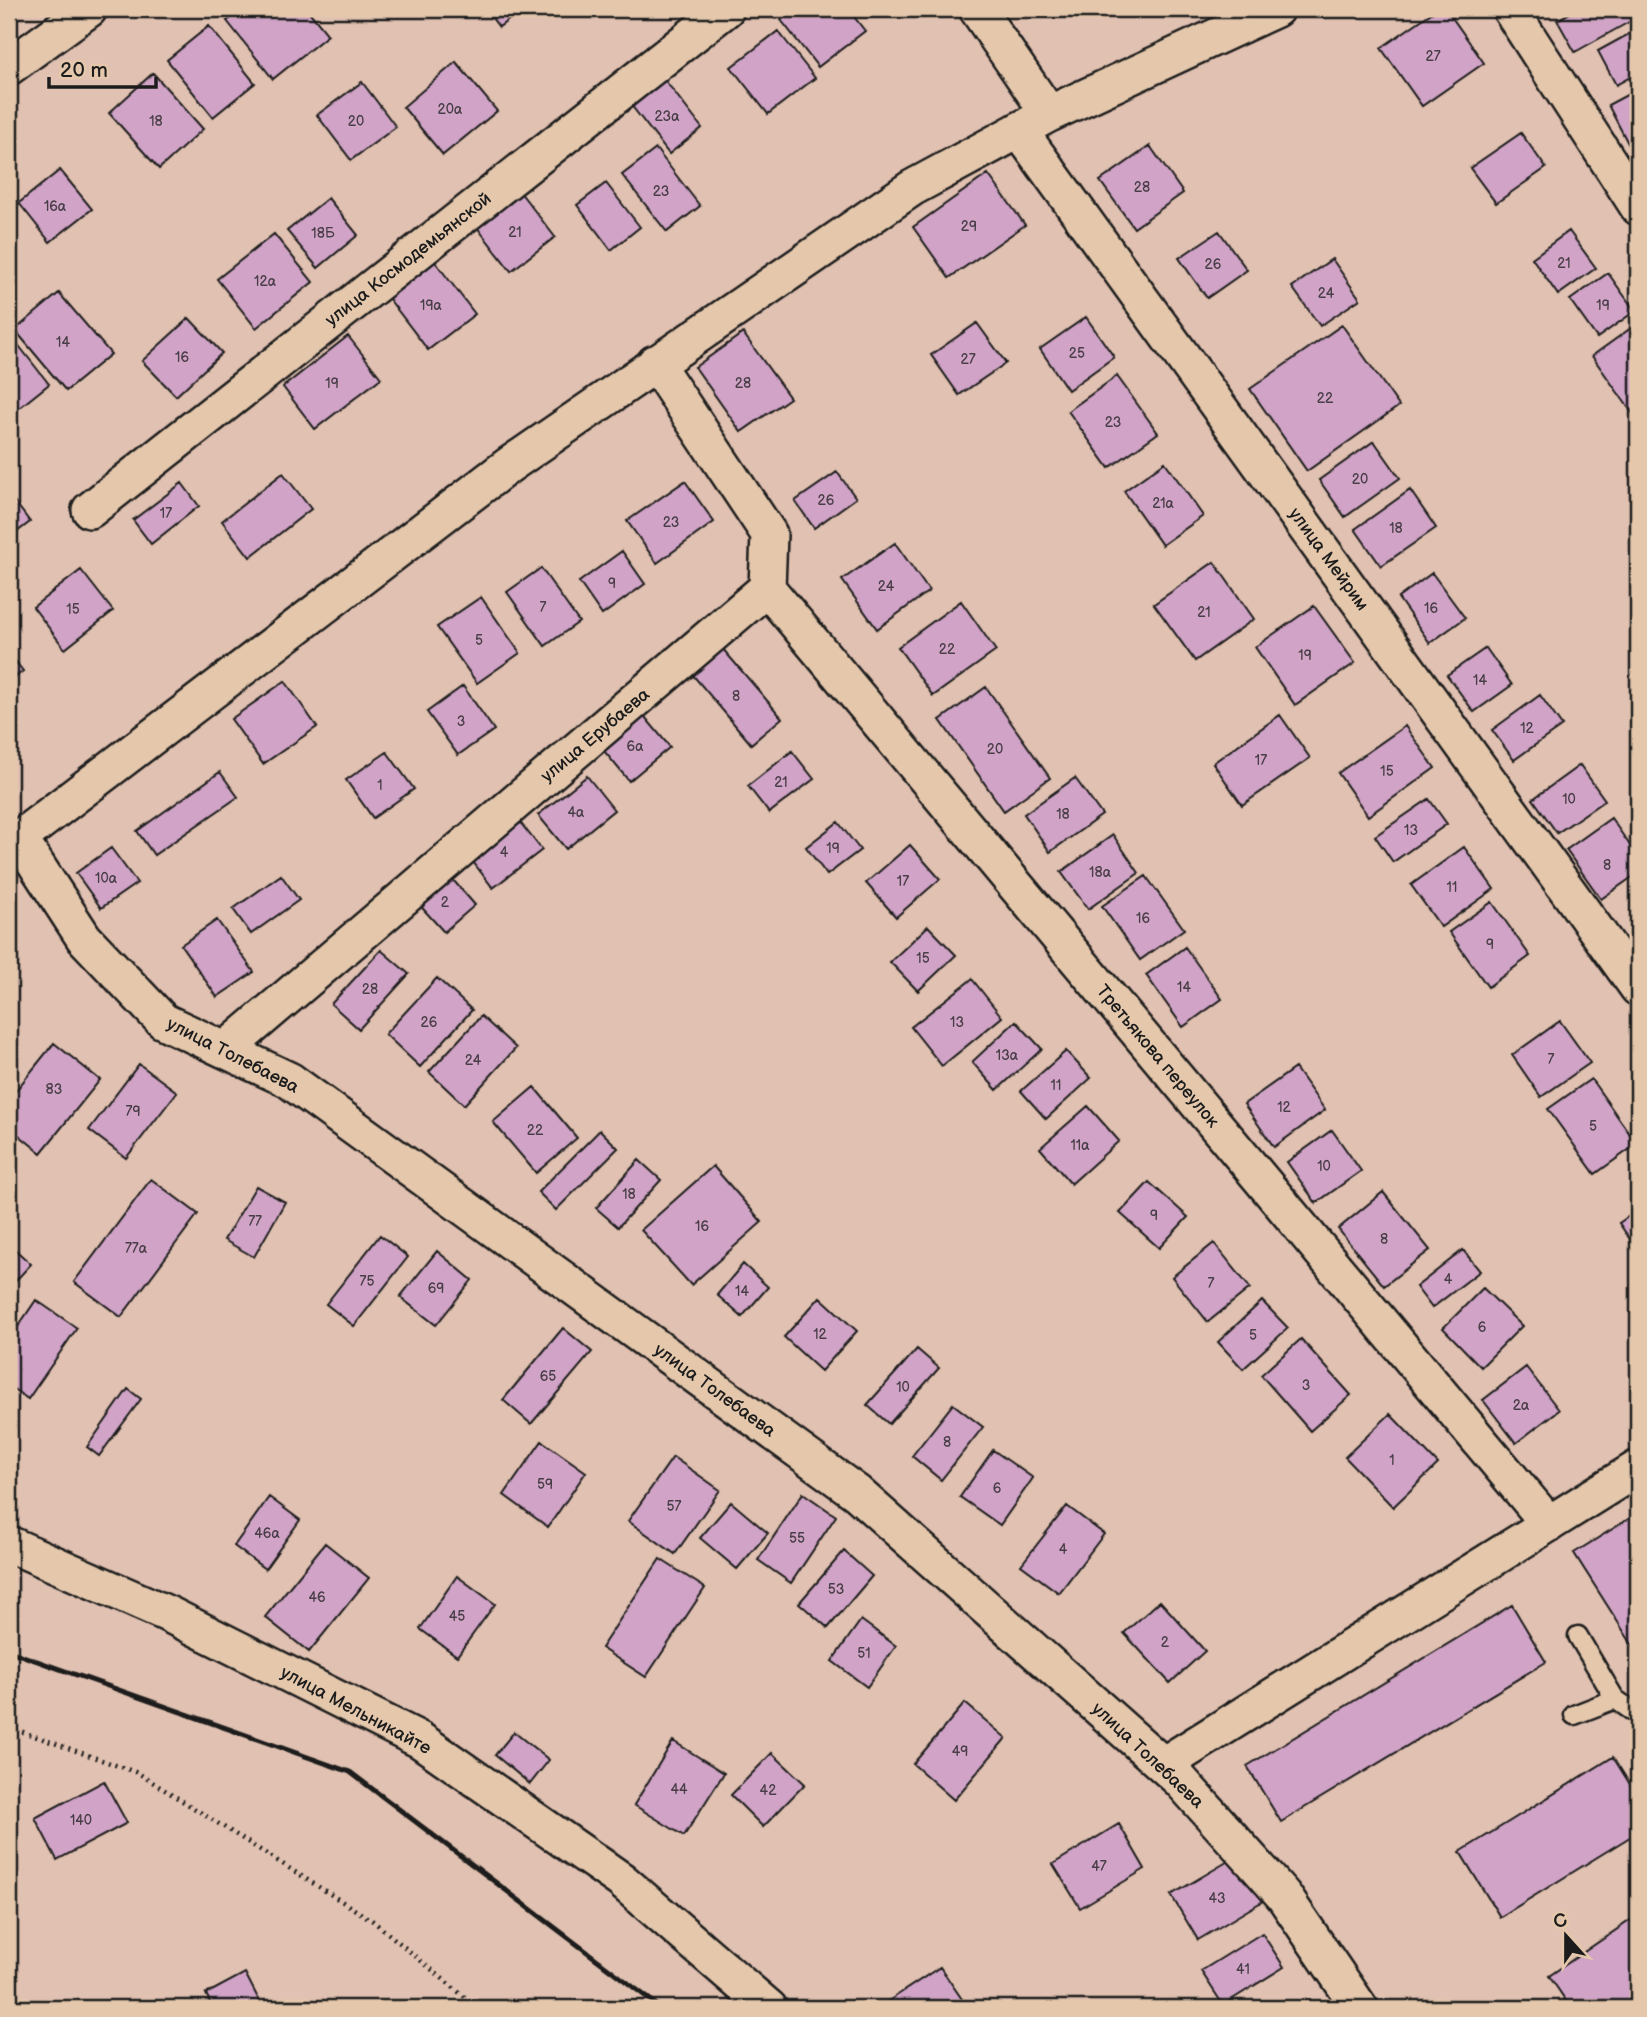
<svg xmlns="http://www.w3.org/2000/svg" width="1647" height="2017" viewBox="0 0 1647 2017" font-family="'Balsamiq Sans',sans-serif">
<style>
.building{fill:#d1a4c7;stroke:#1c1c1c;stroke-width:2}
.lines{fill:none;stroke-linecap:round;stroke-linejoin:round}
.lane-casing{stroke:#1c1c1c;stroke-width:23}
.street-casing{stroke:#1c1c1c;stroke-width:40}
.path{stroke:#1c1c1c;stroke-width:4.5;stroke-dasharray:2 5;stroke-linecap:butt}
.lane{stroke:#e5c8ac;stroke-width:18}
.street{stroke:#e5c8ac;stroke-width:35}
.rail{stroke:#1c1c1c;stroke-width:5}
.labels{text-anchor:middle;stroke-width:5;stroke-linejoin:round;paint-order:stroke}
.number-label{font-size:14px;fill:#493e47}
.street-label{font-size:18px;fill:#1c1c1c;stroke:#e5c8ac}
</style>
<rect width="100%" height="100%" fill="#e1c1b1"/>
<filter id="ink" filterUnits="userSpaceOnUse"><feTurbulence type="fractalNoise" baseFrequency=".0143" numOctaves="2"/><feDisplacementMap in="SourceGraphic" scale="14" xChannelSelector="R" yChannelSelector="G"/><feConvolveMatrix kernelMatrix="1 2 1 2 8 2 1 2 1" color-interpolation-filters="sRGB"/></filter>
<g filter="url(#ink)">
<!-- building -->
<path class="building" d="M242,9H307L328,35L273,79L227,21Z
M485,9H523L499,27Z
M795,9H848L865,31L818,67L781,20Z
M862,9H882L869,18Z
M1437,9H1446L1484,63L1422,106L1381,48Z
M1577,9H1638V17L1575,52L1557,20Z
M209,26L255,83L213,117L167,60Z
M1638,29V73L1616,85L1598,51Z
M778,31L815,78L768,114L731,67Z
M456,62L497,111L443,155L403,107Z
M153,73L203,129L159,169L109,113Z
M664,79L702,128L669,154L631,105Z
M362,82L396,127L351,160L317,115Z
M1638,89V142L1630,147L1608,105Z
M1521,133L1546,168L1496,203L1470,168Z
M1150,146L1183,193L1134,228L1100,181Z
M656,149L700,206L667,232L622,175Z
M60,170L92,209L50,242L19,203Z
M988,174L1025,225L949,278L913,227Z
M606,183L640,227L611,250L577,205Z
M520,192L555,237L511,271L476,226Z
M328,198L358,235L318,268L287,231Z
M1219,231L1247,270L1207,298L1179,258Z
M1569,231L1596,268L1558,295L1532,258Z
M274,234L313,282L256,328L217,279Z
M433,259L475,314L428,350L386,295Z
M1332,259L1360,299L1320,326L1292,287Z
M1608,273L1635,311L1597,338L1570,300Z
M59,293L111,354L66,391L15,330Z
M1086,317L1114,357L1068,390L1040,349Z
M189,318L222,353L176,396L142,361Z
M977,323L1006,363L959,395L931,355Z
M1638,323V411L1633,414L1592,356Z
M1342,325L1399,406L1307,471L1250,389Z
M743,333L790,398L741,432L695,367Z
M348,336L381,378L315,429L283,387Z
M12,337L49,384L9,416V340Z
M1117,376L1158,433L1109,468L1068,411Z
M1374,441L1400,478L1345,517L1319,480Z
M1165,462L1203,516L1162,545L1124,491Z
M837,472L856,498L814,528L795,501Z
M283,473L311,509L250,557L222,521Z
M685,481L714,522L657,563L627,521Z
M182,483L199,506L151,544L133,520Z
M1410,490L1436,528L1381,566L1355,529Z
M9,494L30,522L9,538Z
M895,543L929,591L877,629L842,580Z
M622,551L645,584L602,615L579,582Z
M1214,562L1254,619L1195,661L1154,604Z
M541,568L579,622L545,646L507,592Z
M81,570L113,611L65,649L33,607Z
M1432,573L1465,618L1430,643L1398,598Z
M481,597L520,653L477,683L437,627Z
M961,601L996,651L933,696L898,647Z
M1314,606L1355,663L1295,705L1255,647Z
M722,648L782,718L751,744L691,673Z
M1486,648L1512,685L1474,712L1447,675Z
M9,653L23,671L9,682Z
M285,681L317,727L263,764L231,719Z
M463,686L494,730L458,755L427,712Z
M986,687L1050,778L1004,811L940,720Z
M1540,695L1562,726L1514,760L1492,730Z
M640,711L670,747L629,781L599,745Z
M1280,715L1310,758L1242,805L1213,763Z
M1405,726L1435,768L1368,816L1338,773Z
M792,751L814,779L769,813L748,786Z
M387,752L414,789L373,818L346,780Z
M1580,765L1605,800L1557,833L1533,799Z
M220,772L238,797L154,855L137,831Z
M587,776L614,810L566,849L538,815Z
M1075,778L1102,815L1050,852L1024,814Z
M1429,799L1447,824L1393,862L1375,836Z
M515,816L542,850L493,888L467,854Z
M1611,818L1638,857V873L1601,899L1566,850Z
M838,822L860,850L827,875L806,847Z
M1113,835L1139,873L1088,909L1061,872Z
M910,845L940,879L896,917L866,883Z
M1464,847L1494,889L1441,927L1411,885Z
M111,848L137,883L101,908L76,873Z
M446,872L475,905L444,932L415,900Z
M281,875L299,900L251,934L233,909Z
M1146,876L1184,929L1140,960L1102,906Z
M1492,902L1530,956L1488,987L1449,932Z
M217,920L254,972L217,997L181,945Z
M928,926L956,955L918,991L890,962Z
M1185,947L1222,999L1183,1027L1146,975Z
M381,950L409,974L359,1029L331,1004Z
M437,978L472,1010L420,1067L385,1034Z
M972,979L1002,1017L942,1066L911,1027Z
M481,1016L516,1048L464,1105L429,1072Z
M1016,1021L1042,1049L997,1090L972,1062Z
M1560,1021L1590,1063L1541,1097L1512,1055Z
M54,1043L100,1080L41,1153L9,1127V1099Z
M1066,1051L1091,1078L1046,1119L1021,1091Z
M139,1064L177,1092L126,1158L89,1130Z
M1295,1068L1325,1110L1274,1147L1244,1104Z
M1591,1079L1637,1144L1595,1174L1548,1109Z
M534,1087L577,1138L536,1173L493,1122Z
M1088,1106L1119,1141L1071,1184L1040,1148Z
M600,1130L618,1148L556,1210L538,1192Z
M1332,1130L1361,1171L1316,1203L1287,1162Z
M639,1160L661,1180L618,1227L596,1208Z
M713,1166L762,1222L691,1285L641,1230Z
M151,1179L198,1214L121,1317L74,1282Z
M1149,1182L1188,1217L1159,1248L1120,1213Z
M256,1186L285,1202L254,1257L224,1240Z
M1383,1192L1430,1250L1384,1286L1338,1229Z
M1638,1210V1251L1619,1223Z
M380,1235L408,1257L354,1326L326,1304Z
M1214,1243L1250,1288L1208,1322L1172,1277Z
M9,1244L31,1264L9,1288Z
M1463,1250L1480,1271L1432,1308L1416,1287Z
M437,1251L472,1280L436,1325L400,1297Z
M743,1264L768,1287L742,1317L717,1295Z
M1483,1288L1522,1326L1481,1367L1443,1328Z
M820,1297L857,1331L821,1371L784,1337Z
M36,1300L77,1328L28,1399L9,1386V1340Z
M1262,1301L1288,1328L1243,1369L1218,1342Z
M563,1328L592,1352L531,1424L503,1400Z
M1301,1339L1351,1395L1310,1431L1261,1375Z
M917,1349L939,1368L889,1424L867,1405Z
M1526,1367L1559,1410L1516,1443L1483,1400Z
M128,1389L141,1399L99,1456L87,1447Z
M953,1404L983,1427L941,1480L912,1456Z
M1390,1414L1438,1464L1393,1507L1345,1457Z
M542,1441L586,1472L548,1527L504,1495Z
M993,1450L1033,1478L1000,1525L960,1497Z
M673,1457L720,1490L675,1554L628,1521Z
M803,1493L836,1516L791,1583L758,1560Z
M269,1497L300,1520L265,1569L234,1546Z
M731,1502L768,1533L737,1569L700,1538Z
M1067,1506L1104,1534L1059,1593L1021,1565Z
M1638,1513V1643L1633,1646L1574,1553Z
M325,1543L369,1578L309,1652L265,1617Z
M844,1551L872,1576L828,1628L799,1603Z
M660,1559L705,1588L646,1677L601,1648Z
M457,1576L495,1604L457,1656L420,1629Z
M1160,1601L1205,1651L1170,1683L1124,1633Z
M1512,1605L1546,1662L1281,1822L1247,1766Z
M861,1620L896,1646L867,1687L832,1661Z
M965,1703L1006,1738L954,1800L913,1764Z
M514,1732L549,1760L530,1784L495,1755Z
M673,1741L724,1773L684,1836L634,1805Z
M772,1753L805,1784L763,1827L731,1795Z
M1613,1757L1638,1797V1832L1500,1917L1460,1852Z
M104,1781L127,1823L57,1860L35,1818Z
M1119,1824L1145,1869L1080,1908L1053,1864Z
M1237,1856L1263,1901L1198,1940L1171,1895Z
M1638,1915V2008H1571L1549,1976Z
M1262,1933L1284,1967L1223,2005L1201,1971Z
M940,1967L968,2008H878Z
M245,1973L261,2004L254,2008H213L206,1994Z"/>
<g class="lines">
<defs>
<path id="lane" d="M1578,1636L1615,1699
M1574,1715L1615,1699L1638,1715"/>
<path id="street" d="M977,9L1049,114
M1510,9L1638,207
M9,67L89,9
M1019,130L1638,988
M90,510L726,9
M767,588L1549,1524
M19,838L84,938L163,1021L289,1080L857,1493L1180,1780L1283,1895L1360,2008
M9,846L509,465L912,188L1049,114L1276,9
M225,1050L767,588L769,534L655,363
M9,1544L168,1614L420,1740L621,1880L769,2008
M1163,1765L1638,1468"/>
</defs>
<!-- lane casing -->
<use href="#lane" class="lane-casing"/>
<!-- street casing -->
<use href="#street" class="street-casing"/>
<!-- path -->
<path class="path" d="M9,1727L138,1773L373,1921L478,2008"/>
<!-- lane -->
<use href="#lane" class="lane"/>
<!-- street -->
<use href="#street" class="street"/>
<!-- rail -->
<path class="rail" d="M9,1651L350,1772L661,2008"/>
</g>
</g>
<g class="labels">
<!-- number labels -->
<g class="number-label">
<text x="1433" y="61">27</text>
<text x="450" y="114">20а</text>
<text x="667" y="121">23а</text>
<text x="156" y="126">18</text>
<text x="356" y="126">20</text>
<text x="1142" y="192">28</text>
<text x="661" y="196">23</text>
<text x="55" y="211">16а</text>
<text x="969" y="231">29</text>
<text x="515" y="237">21</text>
<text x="323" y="238">18Б</text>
<text x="1564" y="268">21</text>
<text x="1213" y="269">26</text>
<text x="265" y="286">12а</text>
<text x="1326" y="298">24</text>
<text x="431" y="310">19а</text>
<text x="1603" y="310">19</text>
<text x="63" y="347">14</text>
<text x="1077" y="358">25</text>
<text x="182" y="362">16</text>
<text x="968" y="364">27</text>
<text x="332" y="388">19</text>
<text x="743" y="388">28</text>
<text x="1325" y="403">22</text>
<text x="1113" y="427">23</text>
<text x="1360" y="484">20</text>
<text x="826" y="505">26</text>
<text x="1163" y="508">21а</text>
<text x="166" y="518">17</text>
<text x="671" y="527">23</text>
<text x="1396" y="533">18</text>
<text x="612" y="588">9</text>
<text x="886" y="591">24</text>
<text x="543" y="612">7</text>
<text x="1431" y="613">16</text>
<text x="73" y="614">15</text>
<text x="1204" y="617">21</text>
<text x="479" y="645">5</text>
<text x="947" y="654">22</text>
<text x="1305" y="660">19</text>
<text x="1480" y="685">14</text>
<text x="736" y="701">8</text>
<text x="461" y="726">3</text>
<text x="1527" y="733">12</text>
<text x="635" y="751">6а</text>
<text x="995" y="754">20</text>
<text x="1261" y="765">17</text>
<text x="1387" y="776">15</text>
<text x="781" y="787">21</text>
<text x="380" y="790">1</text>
<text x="1569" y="804">10</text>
<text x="576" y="817">4а</text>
<text x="1063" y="819">18</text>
<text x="1411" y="835">13</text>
<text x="833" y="853">19</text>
<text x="504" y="857">4</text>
<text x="1607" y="870">8</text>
<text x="1100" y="877">18а</text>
<text x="106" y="883">10а</text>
<text x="903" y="886">17</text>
<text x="1452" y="892">11</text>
<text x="445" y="907">2</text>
<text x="1143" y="923">16</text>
<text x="1490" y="949">9</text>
<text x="923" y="963">15</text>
<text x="1184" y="992">14</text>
<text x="370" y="994">28</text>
<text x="429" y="1027">26</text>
<text x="957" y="1027">13</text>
<text x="1007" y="1060">13а</text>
<text x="1551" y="1064">7</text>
<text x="473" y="1065">24</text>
<text x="1056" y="1090">11</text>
<text x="54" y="1094">83</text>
<text x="1284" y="1112">12</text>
<text x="133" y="1116">79</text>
<text x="1593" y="1131">5</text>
<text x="535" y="1135">22</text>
<text x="1080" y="1150">11а</text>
<text x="1324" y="1171">10</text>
<text x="629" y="1199">18</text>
<text x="1154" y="1220">9</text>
<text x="255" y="1226">77</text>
<text x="702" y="1231">16</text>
<text x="1384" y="1244">8</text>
<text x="136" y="1253">77а</text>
<text x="1448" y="1284">4</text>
<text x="367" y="1286">75</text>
<text x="1211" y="1288">7</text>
<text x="436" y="1293">69</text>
<text x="742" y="1296">14</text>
<text x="1482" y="1332">6</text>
<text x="820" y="1339">12</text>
<text x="1253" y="1340">5</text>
<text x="548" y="1381">65</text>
<text x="1306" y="1390">3</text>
<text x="903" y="1392">10</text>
<text x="1521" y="1410">2а</text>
<text x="947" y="1447">8</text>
<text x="1392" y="1465">1</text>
<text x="545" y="1489">59</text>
<text x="997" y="1493">6</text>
<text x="674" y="1511">57</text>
<text x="267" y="1538">46а</text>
<text x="797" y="1543">55</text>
<text x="1063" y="1554">4</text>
<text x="836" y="1594">53</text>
<text x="317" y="1602">46</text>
<text x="457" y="1621">45</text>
<text x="1165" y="1647">2</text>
<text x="864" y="1658">51</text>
<text x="960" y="1756">49</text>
<text x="679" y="1794">44</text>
<text x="768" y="1795">42</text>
<text x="81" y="1825">140</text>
<text x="1099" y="1871">47</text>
<text x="1217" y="1903">43</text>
<text x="1243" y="1974">41</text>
</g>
<!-- street labels -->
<g class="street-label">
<text transform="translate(408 259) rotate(-38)" y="6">улица Космодемьянской</text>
<text transform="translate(1329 559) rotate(54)" y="6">улица Мейрим</text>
<text transform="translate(595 735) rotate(-40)" y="6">улица Ерубаева</text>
<text transform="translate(233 1055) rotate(27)" y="6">улица Толебаева</text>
<text transform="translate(1158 1056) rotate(50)" y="6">Третьякова переулок</text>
<text transform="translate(715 1390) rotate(36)" y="6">улица Толебаева</text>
<text transform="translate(356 1710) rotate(28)" y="6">улица Мельникайте</text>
<text transform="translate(1148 1755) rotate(43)" y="6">улица Толебаева</text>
</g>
</g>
<!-- margin -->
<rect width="1647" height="2017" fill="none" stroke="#e5c8ac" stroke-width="35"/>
<rect x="18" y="18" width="1612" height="1982" fill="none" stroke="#1c1c1c" stroke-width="2.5" filter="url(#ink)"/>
<!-- north arrow -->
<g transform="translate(1566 1936) rotate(339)" stroke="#e5c8ac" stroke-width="5" paint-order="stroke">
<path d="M0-5L12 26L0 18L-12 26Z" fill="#1c1c1c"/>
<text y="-10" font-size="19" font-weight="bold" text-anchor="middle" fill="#1c1c1c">С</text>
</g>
<!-- scale -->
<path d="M49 77v10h107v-10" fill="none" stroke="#1c1c1c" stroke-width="3.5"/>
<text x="60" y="77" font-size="21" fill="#1c1c1c" stroke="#e5c8ac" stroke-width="5" paint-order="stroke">20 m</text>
</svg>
